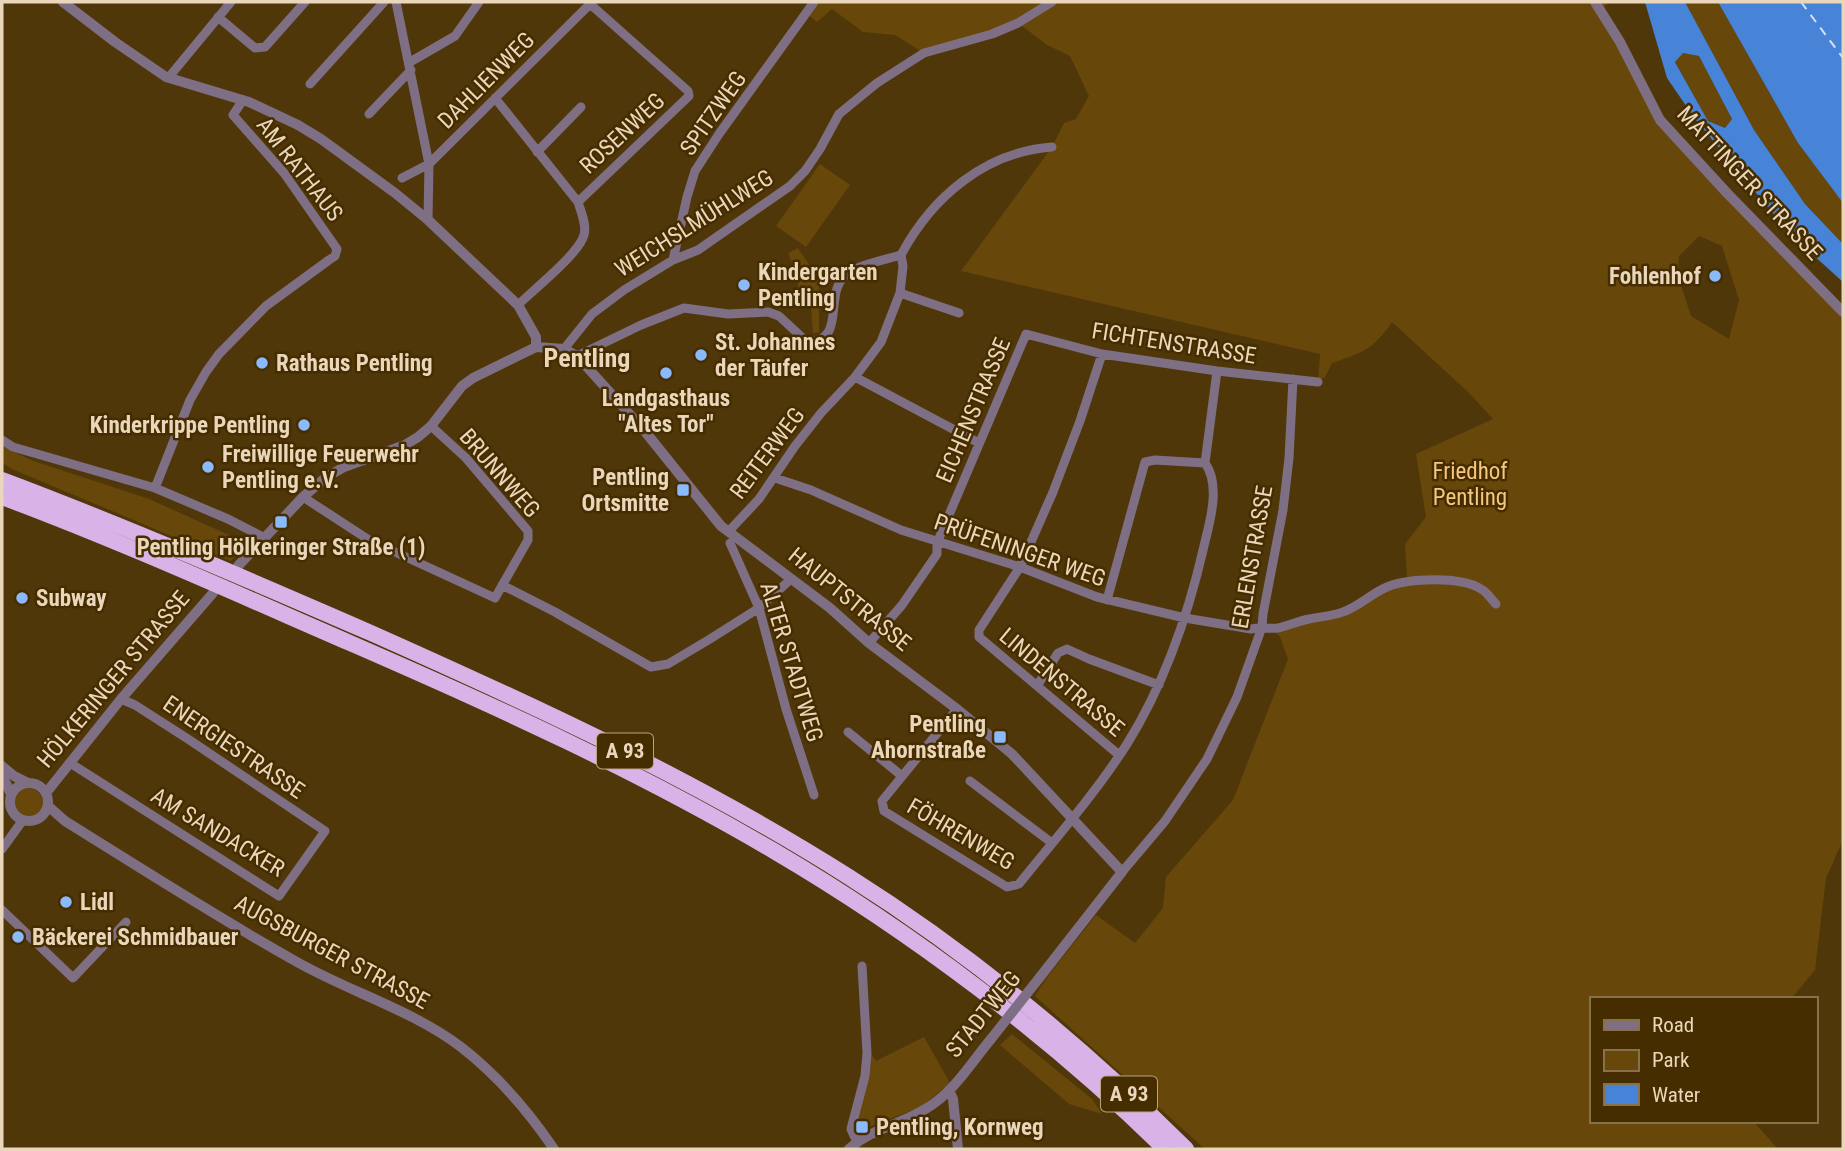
<svg xmlns="http://www.w3.org/2000/svg" width="1845" height="1151" viewBox="0 0 1845 1151" font-family="'Roboto Condensed',sans-serif">
<style>
.green{fill:#67470a;fill-rule:evenodd}
.water{fill:#4783d7;fill-rule:evenodd}
.lines{fill:none;stroke-linecap:round;stroke-linejoin:round}
.ferry{stroke:#d2e1f7;stroke-width:2;stroke-dasharray:9 7;stroke-linecap:butt}
.minor{stroke:#7f6f85;stroke-width:9}
.tertiary{stroke:#7f6f85;stroke-width:10}
.motorway{stroke:#d9b2e8;stroke-width:16}
.tertiary-bridge{stroke:#7f6f85;stroke-width:10}
.poi-dot{fill:#8abafc;stroke:#452d00;stroke-width:2.5}
.labels{text-anchor:middle;stroke-width:5;stroke-linejoin:round;paint-order:stroke}
.shield{fill:#452d00;stroke:#b8a483;stroke-width:2}
.shield-label{font-size:21px;font-weight:bold;fill:#ead7bb}
.street-label{font-size:23px;fill:#ead7bb;stroke:#452d00}
.poi-label{font-size:23px;font-weight:bold;fill:#ead7bb;stroke:#452d00;text-anchor:start}
.park-label{font-size:23px;fill:#f5c780;stroke:#452d00}
.quarter-label{font-size:26px;font-weight:bold;fill:#ead7bb;stroke:#452d00}
</style>
<rect width="100%" height="100%" fill="#50370a"/>
<!-- green -->
<path class="green" d="M814,2H1610L1600,10L1660,120L1843,312V840L1826,878L1815,970L1791,999H1591V1121H1753L1778,1149H1205L1035,996L1048,976L1096,915L1135,943L1163,908L1166,877L1233,800L1288,659L1280,637L1274,630L1262,627L1347,610L1407,578L1405,544L1426,517L1416,454L1493,419L1468,392L1392,322C1374,349 1362,353 1332,363L1325,377L1318,382L1320,354L961,271L1052,147L1064,123L1076,119L1089,96L1070,56L1047,45L1018,23L924,53L895,35L863,32L832,9L817,22L806,13ZM1699,236L1722,246L1739,300L1729,339L1691,316L1678,276L1679,256Z
M1685,2H1718L1798,143L1843,203V244L1805,204L1754,130Z
M1683,53L1699,56L1732,119L1725,128L1708,121L1675,61Z
M820,164L850,185L806,247L776,226Z
M798,248L819,280V332L813,333L810,294L798,291V278L788,253Z
M2,446L31,460L149,499L247,543L231,561L12,469L2,463Z
M13 803a15 15 0 1 1 30 0a15 15 0 1 1-30 0Z
M1012,1034L1092,1099L1102,1114L1069,1104L1000,1045Z
M924,1037L950,1083L921,1107L871,1126L865,1127L859,1122L858,1115L871,1054L876,1061Z"/>
<!-- water -->
<path class="water" d="M1645,2H1685L1754,130L1805,204L1843,244V282L1791,235L1695,119L1667,78ZM1683,53L1699,56L1732,119L1725,128L1708,121L1675,62Z
M1718,2H1843V203L1798,143Z"/>
<g class="lines">
<!-- ferry -->
<path class="ferry" d="M1801,2L1843,58"/>
<!-- minor -->
<path class="minor" d="M396,2L429,164L428,220
M218,17L255,48L265,47L305,2
M410,62L455,36L479,2
M169,77L231,2
M310,84L384,2
M495,98L578,202C581,212 587,225 584,235C579,254 533,290 518,305
M369,114L411,70
M537,152L581,107
M402,178L429,164L592,2
M578,202L689,96L688,91L590,4
M673,260L687,197L695,171L719,134L814,2
M900,293L959,313
M564,349L592,314L624,290L673,260L698,250L790,186L805,171L820,149L839,114L877,83L924,53L992,34L1018,23L1052,2
M1102,354L1080,421L1053,492L1020,567L979,630V637L1119,755
M577,356L641,325L684,308L728,314L768,312L779,316L807,342C849,341 821,292 848,273C858,265 888,259 901,255
M855,377L979,443
M2,440L13,447L155,488L228,519L265,538
M775,478L811,490L901,530L1020,567L1097,597L1185,618L1251,629C1261,627 1269,629 1278,628C1288,626 1298,621 1309,619C1319,617 1330,616 1340,613C1358,608 1370,594 1387,587C1408,578 1461,576 1481,589C1487,592 1491,599 1496,604
M155,488L190,400L206,372L219,354L266,306L329,260L335,256L337,249L284,173L233,115L243,100
M303,497L369,540L495,598L528,540V531L466,458L431,426
M729,531L759,499L795,446L821,413L855,377L881,342L900,293L903,266L901,255C932,197 985,152 1052,147
M730,543L759,608L786,709L814,795
M502,585L555,612L651,667L668,664L710,639L759,608L791,579
M1107,600L1145,462L1155,460L1205,463
M869,643L902,605L937,554V543L1026,334L1102,354L1217,371L1318,382
M1037,686L1058,653L1067,649L1089,659L1159,685
M957,709L882,801L884,811L1007,887L1019,884C1056,838 1095,794 1127,744C1165,683 1188,616 1204,546C1210,521 1221,485 1205,463L1217,371
M848,732L902,776
M70,763L279,896L325,831L188,739L135,705L121,699
M970,781L1052,843
M2,849L23,820
M1122,872L1165,821L1207,759L1237,697L1262,627L1263,614L1283,510L1289,458L1293,379
M2,910L73,978L126,922
M857,1142L851,1129L865,1076L867,1053L862,966"/>
<!-- tertiary -->
<path class="tertiary" d="M63,2L115,42L166,77L249,102L298,125L321,139L395,193L428,220L518,305L536,337V347
M1595,2L1620,42L1660,120L1727,193L1843,312
M238,566L303,497L325,478L344,467L405,445L418,437L431,426L462,386L473,378L536,347L564,349L577,356L643,429L721,526L830,608L869,643L957,709L1012,754L1122,872L1040,977
M2,766L14,776L28,783
M2,775L11,794
M10 802a19 19 0 1 1 38 0a19 19 0 1 1-38 0Z
M46,793L121,699L213,593
M48,806L65,821C142,869 218,918 297,962C350,992 412,1010 461,1047C497,1075 529,1112 554,1149
M949,1090L953,1099L958,1149
M849,1149C872,1128 901,1125 927,1108C954,1092 971,1063 991,1039"/>
<!-- motorway -->
<path class="motorway" d="M2,480C127,527 249,580 371,633C535,706 698,781 849,877C971,954 1084,1048 1186,1149
M2,497C120,541 235,593 350,643C495,706 638,771 774,851C912,932 1051,1037 1165,1149"/>
<!-- tertiary-bridge -->
<path class="tertiary-bridge" d="M991,1039L1040,977"/>
</g>
<!-- markers -->
<g class="poi-dot">
<circle cx="1715" cy="276" r="7"/>
<circle cx="744" cy="285" r="7"/>
<circle cx="701" cy="355" r="7"/>
<circle cx="262" cy="363" r="7"/>
<circle cx="666" cy="373" r="7"/>
<circle cx="304" cy="425" r="7"/>
<circle cx="208" cy="467" r="7"/>
<rect x="676" y="483" width="14" height="14" rx="3.5"/>
<rect x="274" y="515" width="14" height="14" rx="3.5"/>
<circle cx="22" cy="598" r="7"/>
<rect x="993" y="730" width="14" height="14" rx="3.5"/>
<circle cx="66" cy="902" r="7"/>
<circle cx="18" cy="937" r="7"/>
<rect x="855" y="1120" width="14" height="14" rx="3.5"/>
</g>
<g class="labels">
<!-- shield labels -->
<g class="shield">
<rect x="597" y="733.5" width="56" height="35" rx="5"/>
<rect x="1101" y="1076.5" width="56" height="35" rx="5"/>
</g>
<g class="shield-label">
<text x="625" y="758">A 93</text>
<text x="1129" y="1101">A 93</text>
</g>
<!-- street labels -->
<g class="street-label">
<text transform="translate(486 80) rotate(-45)" y="8">DAHLIENWEG</text>
<text transform="translate(713 113) rotate(-55)" y="8">SPITZWEG</text>
<text transform="translate(622 133) rotate(-43)" y="8">ROSENWEG</text>
<text transform="translate(300 169) rotate(52)" y="8">AM RATHAUS</text>
<text transform="translate(1750 183) rotate(47)" y="8">MATTINGER STRASSE</text>
<text transform="translate(694 223) rotate(-32)" y="8">WEICHSLMÜHLWEG</text>
<text transform="translate(1174 343) rotate(9)" y="8">FICHTENSTRASSE</text>
<text transform="translate(973 410) rotate(-67)" y="8">EICHENSTRASSE</text>
<text transform="translate(767 453) rotate(-53)" y="8">REITERWEG</text>
<text transform="translate(500 473) rotate(49)" y="8">BRUNNWEG</text>
<text transform="translate(1020 550) rotate(19)" y="8">PRÜFENINGER WEG</text>
<text transform="translate(1252 557) rotate(-80)" y="8">ERLENSTRASSE</text>
<text transform="translate(850 599) rotate(39)" y="8">HAUPTSTRASSE</text>
<text transform="translate(792 662) rotate(73)" y="8">ALTER STADTWEG</text>
<text transform="translate(113 679) rotate(-50)" y="8">HÖLKERINGER STRASSE</text>
<text transform="translate(1062 682) rotate(40)" y="8">LINDENSTRASSE</text>
<text transform="translate(234 747) rotate(34)" y="8">ENERGIESTRASSE</text>
<text transform="translate(218 832) rotate(31)" y="8">AM SANDACKER</text>
<text transform="translate(961 834) rotate(30)" y="8">FÖHRENWEG</text>
<text transform="translate(332 952) rotate(28)" y="8">AUGSBURGER STRASSE</text>
<text transform="translate(983 1014) rotate(-51)" y="8">STADTWEG</text>
</g>
<!-- poi labels -->
<g class="poi-label">
<text x="758" y="280">Kindergarten<tspan x="758" dy="26">Pentling</tspan></text>
<text x="1701" y="284" text-anchor="end">Fohlenhof</text>
<text x="715" y="350">St. Johannes<tspan x="715" dy="26">der Täufer</tspan></text>
<text x="276" y="371">Rathaus Pentling</text>
<text x="666" y="406" text-anchor="middle">Landgasthaus<tspan x="666" dy="26">"Altes Tor"</tspan></text>
<text x="290" y="433" text-anchor="end">Kinderkrippe Pentling</text>
<text x="222" y="462">Freiwillige Feuerwehr<tspan x="222" dy="26">Pentling e.V.</tspan></text>
<text x="669" y="485" text-anchor="end">Pentling<tspan x="669" dy="26">Ortsmitte</tspan></text>
<text x="281" y="555" text-anchor="middle">Pentling Hölkeringer Straße (1)</text>
<text x="36" y="606">Subway</text>
<text x="986" y="732" text-anchor="end">Pentling<tspan x="986" dy="26">Ahornstraße</tspan></text>
<text x="80" y="910">Lidl</text>
<text x="32" y="945">Bäckerei Schmidbauer</text>
<text x="876" y="1135">Pentling, Kornweg</text>
</g>
<!-- park labels -->
<g class="park-label">
<text x="1470" y="479">Friedhof<tspan x="1470" dy="26">Pentling</tspan></text>
</g>
<!-- quarter labels -->
<g class="quarter-label">
<text x="587" y="367">Pentling</text>
</g>
</g>
<!-- border -->
<rect width="1845" height="1151" fill="none" stroke="#ead7bb" stroke-width="7"/>
<!-- legend -->
<rect x="1590" y="997" width="228" height="126" fill="#452d00" stroke="#87714b" stroke-width="2"/>
<rect x="1604" y="1020" width="35" height="10" fill="#7f6f85" stroke="#87714b" stroke-width="2"/>
<text x="1652" y="1032" font-size="21" fill="#ead7bb">Road</text>
<rect x="1604" y="1050" width="35" height="21" fill="#67470a" stroke="#87714b" stroke-width="2"/>
<text x="1652" y="1067" font-size="21" fill="#ead7bb">Park</text>
<rect x="1604" y="1084" width="35" height="21" fill="#4783d7" stroke="#87714b" stroke-width="2"/>
<text x="1652" y="1102" font-size="21" fill="#ead7bb">Water</text>
</svg>
